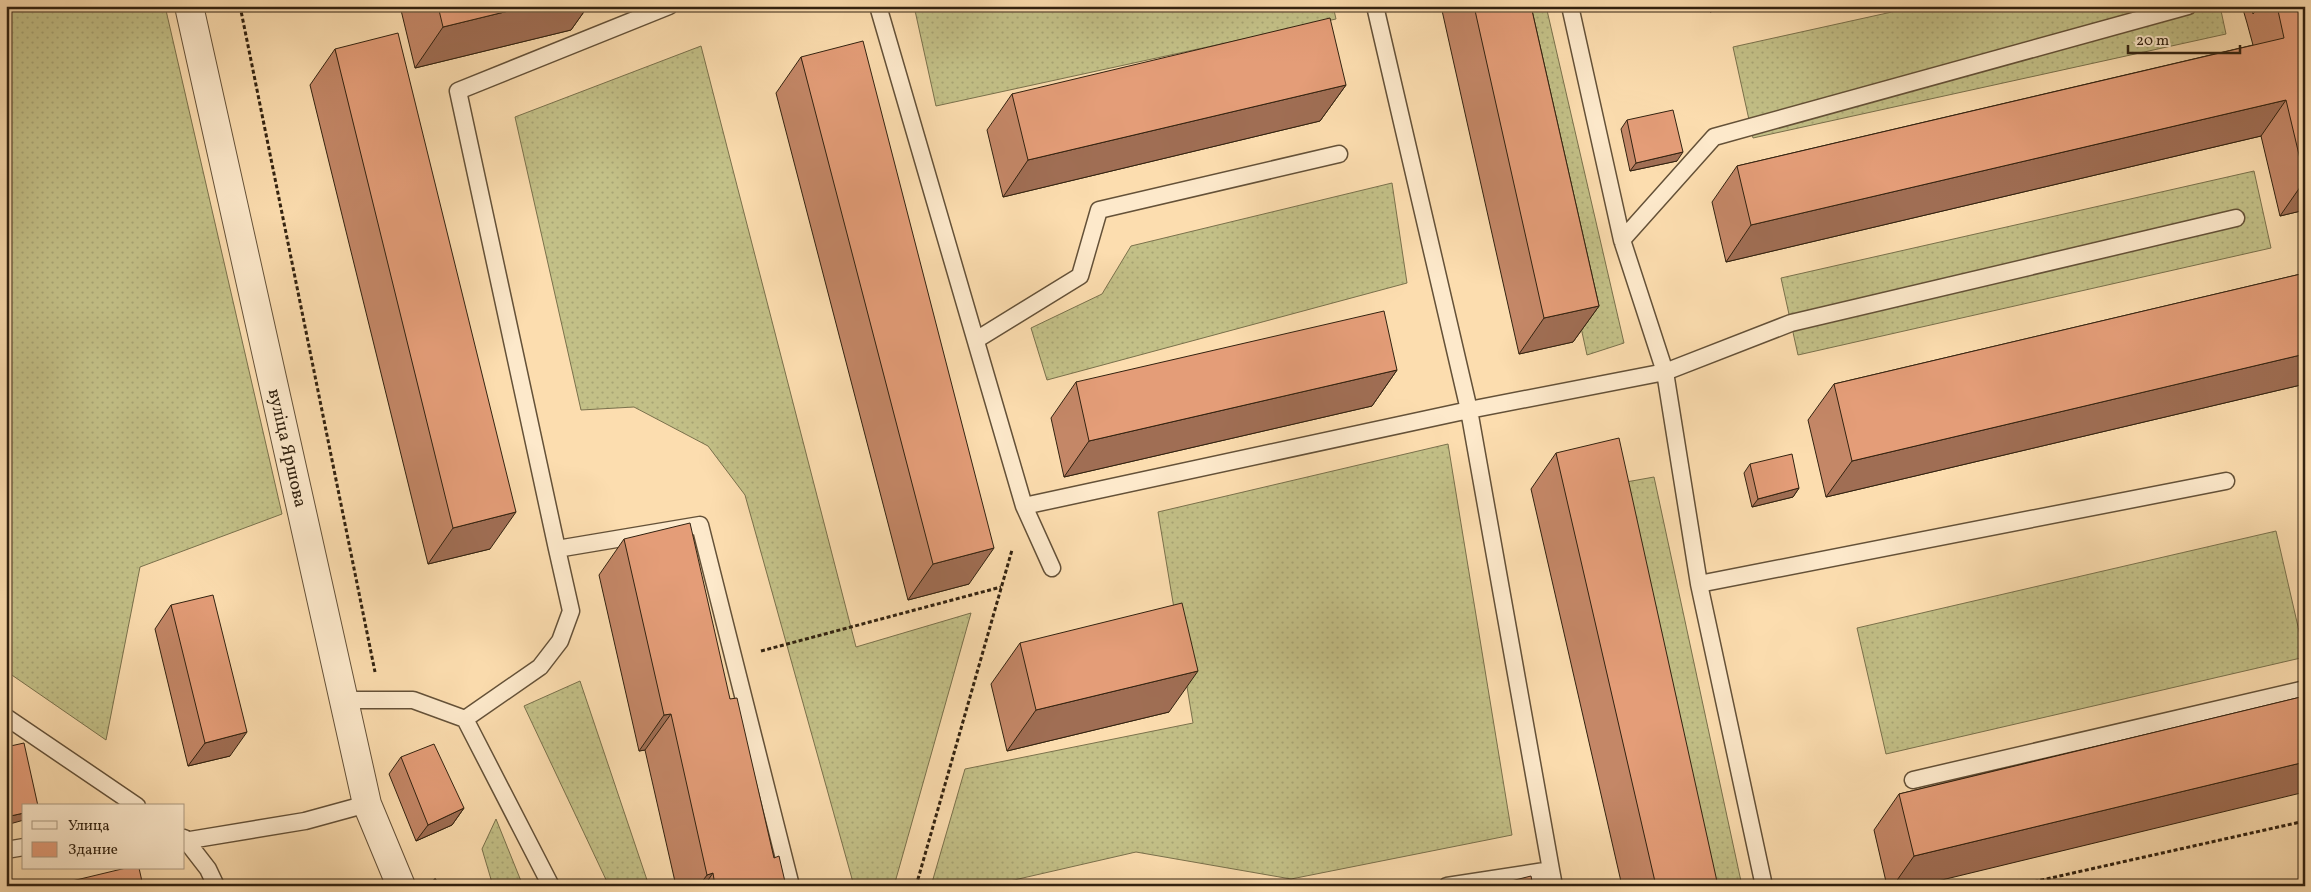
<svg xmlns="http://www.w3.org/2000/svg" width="2311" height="892" viewBox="0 0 2311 892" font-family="Vollkorn,serif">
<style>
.grass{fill:url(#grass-dots);stroke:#7a714c}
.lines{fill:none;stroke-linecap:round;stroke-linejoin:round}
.lane-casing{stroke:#645138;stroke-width:19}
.street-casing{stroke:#645138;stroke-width:30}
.path{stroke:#322210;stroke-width:3;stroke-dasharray:4 2.5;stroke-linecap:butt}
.lane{stroke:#fde9cb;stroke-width:16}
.street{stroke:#fde9cb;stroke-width:28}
.wall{fill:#c48767;stroke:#322210}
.shaded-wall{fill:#a06e54;stroke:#322210}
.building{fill:#e49d78;stroke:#322210}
.labels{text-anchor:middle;stroke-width:5;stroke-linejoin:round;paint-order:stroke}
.street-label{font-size:18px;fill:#322210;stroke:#fde9cb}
</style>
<defs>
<pattern id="grass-dots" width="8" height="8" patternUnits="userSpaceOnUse" patternTransform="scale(1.25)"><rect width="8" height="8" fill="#c3c087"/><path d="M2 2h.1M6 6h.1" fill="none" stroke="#a8a574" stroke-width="1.8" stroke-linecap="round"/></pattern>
</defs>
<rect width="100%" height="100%" fill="#fcddaf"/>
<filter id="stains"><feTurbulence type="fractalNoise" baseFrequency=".004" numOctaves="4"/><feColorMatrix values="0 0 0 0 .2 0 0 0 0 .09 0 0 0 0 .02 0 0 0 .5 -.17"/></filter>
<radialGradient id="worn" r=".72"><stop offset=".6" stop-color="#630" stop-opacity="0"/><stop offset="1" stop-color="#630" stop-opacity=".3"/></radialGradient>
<!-- grass -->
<path class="grass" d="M6,6H165L282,514L140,567L106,740L6,671Z
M914,6H1333L1336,19L936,106Z
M1511,6H1546L1624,343L1587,355Z
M1919,6H2220L2226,34L1753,138L1733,47Z
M701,46L856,647L971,613L894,886H854L745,495L708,446L634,407L581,410L515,117Z
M2254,171L2271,248L1798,355L1781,278Z
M1392,183L1407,283L1047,380L1031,328L1102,294L1131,246Z
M1448,444L1512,835L1291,879L1136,852L988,886H931L965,769L1193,723L1158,512Z
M1654,477L1742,886H1702L1615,484Z
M2276,531L2305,657L1886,754L1857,628Z
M580,681L649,886H609L524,706Z
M496,819L523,886H493L482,849Z"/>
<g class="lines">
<defs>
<path id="lane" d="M878,6L1024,506L1469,410L1665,372L1791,323L2236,218
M1375,6L1469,410L1551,870
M1570,6L1622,240L1665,372L1699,584L1764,886
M1622,240L1714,137L2188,6
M976,340L1080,276L1099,210L1339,154
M1024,506L1052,568
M557,549L458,91L669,6
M1699,584L2226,481
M344,700H413L465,719L551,886
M6,717L137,806
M465,719L540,667L560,641L571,611L557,549L700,525L791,886
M1913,780L2305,689
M184,838L208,869L216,886
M184,841L305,821L367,804
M6,850L24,847
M1447,886L1551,870L1554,886"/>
<path id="street" d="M189,6L367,804L401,886"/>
</defs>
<!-- lane casing -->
<use href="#lane" class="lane-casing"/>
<!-- street casing -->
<use href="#street" class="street-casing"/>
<!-- path -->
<path class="path" d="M240,6L375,672
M761,651L1001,587
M434,879L440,886
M916,886L1012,550
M2015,886L2305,821"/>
<!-- lane -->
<use href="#lane" class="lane"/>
<!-- street -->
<use href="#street" class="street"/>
</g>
<!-- wall -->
<path class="wall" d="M400,6H588L571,30L415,68Z
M1441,6H1531L1599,306L1573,342L1519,354Z
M1709,6H1732L1710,12Z
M2242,6H2305V210L2280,216L2261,136L1726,262L1712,202L1737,166L2253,45L2247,23Z
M335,49L490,549L428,564L310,85Z
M801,57L969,584L908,600L776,93Z
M1346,85L1320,121L1003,197L987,130L1012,94Z
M1627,120L1677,161L1630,171L1621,129Z
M2305,273V384L1826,497L1808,420L1834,384Z
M1397,370L1372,406L1064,477L1051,418L1076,382Z
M1556,453L1718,886H1622L1531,489Z
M1750,464L1799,488L1793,497L1752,507L1744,473Z
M624,539L730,699L774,858L786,886H676L645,750L639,751L599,575Z
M171,605L230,756L188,766L155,629Z
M1020,643L1169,712L1007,751L991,684Z
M2305,696L1917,886H1887L1874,830L1899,794Z
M401,757L464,808L452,825L416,841L389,774Z"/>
<!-- shaded-wall -->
<path class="shaded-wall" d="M529,6H588L571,30L415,68L443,27Z
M1714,6H1732L1710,12Z
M1346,85L1320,121L1003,197L1028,160Z
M2286,100L2261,136L1726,262L1751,225Z
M1683,152L1677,161L1630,171L1636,163Z
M2305,180V210L2280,216Z
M1599,306L1573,342L1519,354L1544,318Z
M2305,354V384L1826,497L1852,461Z
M1397,370L1372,406L1064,477L1089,441Z
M1799,488L1793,497L1752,507L1758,499Z
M516,512L490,549L428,564L453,528Z
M994,548L969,584L908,600L933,564Z
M1198,671L1169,712L1007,751L1036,710Z
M671,714L645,750L639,751L664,715Z
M247,732L230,756L188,766L205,743Z
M2305,762V792L1917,886H1893L1914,856Z
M464,808L452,825L416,841L428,825Z
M24,813V820L6,825V817Z
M713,873L704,886H699L707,875Z"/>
<!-- building -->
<path class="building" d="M438,6H529L443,27Z
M1474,6H1531L1599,306L1544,318Z
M2251,6H2259L2253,14Z
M2277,6H2305V180L2286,100L1751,225L1737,166L2284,38Z
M1330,18L1346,85L1028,160L1012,94Z
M398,33L516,512L453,528L335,49Z
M863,41L994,548L933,564L801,57Z
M1673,110L1683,152L1636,163L1627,120Z
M2305,273V354L1852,461L1834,384Z
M1384,311L1397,370L1089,441L1076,382Z
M1619,438L1718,886H1656L1556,453Z
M1792,454L1799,488L1758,499L1750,464Z
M690,523L730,699L737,698L774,858L779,856L786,886H715L713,873L707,875L671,714L664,715L624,539Z
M213,595L247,732L205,743L171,605Z
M1182,603L1198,671L1036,710L1020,643Z
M2305,696V762L1914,856L1899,794Z
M24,743L38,806H24V813L6,817V747Z
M434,744L464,808L428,825L401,757Z
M126,868H139L143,886H51Z
M1531,876L1533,886H1491Z"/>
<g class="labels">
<!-- street labels -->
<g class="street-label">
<text transform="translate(288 448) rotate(77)" y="6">вуліца Яршова</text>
</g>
</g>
<!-- margin -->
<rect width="2311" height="892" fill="none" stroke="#fcddaf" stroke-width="25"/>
<rect x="8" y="8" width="2296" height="877" fill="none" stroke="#322210" stroke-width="2.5"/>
<rect x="12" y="12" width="2286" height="867" fill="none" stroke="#322210"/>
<!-- legend -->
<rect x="22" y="804" width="162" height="65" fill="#fde9cb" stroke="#ac9980"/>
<rect x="32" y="821" width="25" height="8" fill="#fde9cb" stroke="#ac9980"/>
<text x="68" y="830" font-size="15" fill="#322210">Улица</text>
<rect x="32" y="842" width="25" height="15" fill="#e49d78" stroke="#ac9980"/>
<text x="68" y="854" font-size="15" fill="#322210">Здание</text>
<!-- scale -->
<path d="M2128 45v8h112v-8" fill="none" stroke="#322210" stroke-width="2.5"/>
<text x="2136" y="45" font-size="15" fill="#322210" stroke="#fde9cb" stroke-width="4" paint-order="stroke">20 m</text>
<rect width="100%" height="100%" filter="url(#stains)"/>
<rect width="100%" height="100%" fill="url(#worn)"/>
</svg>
